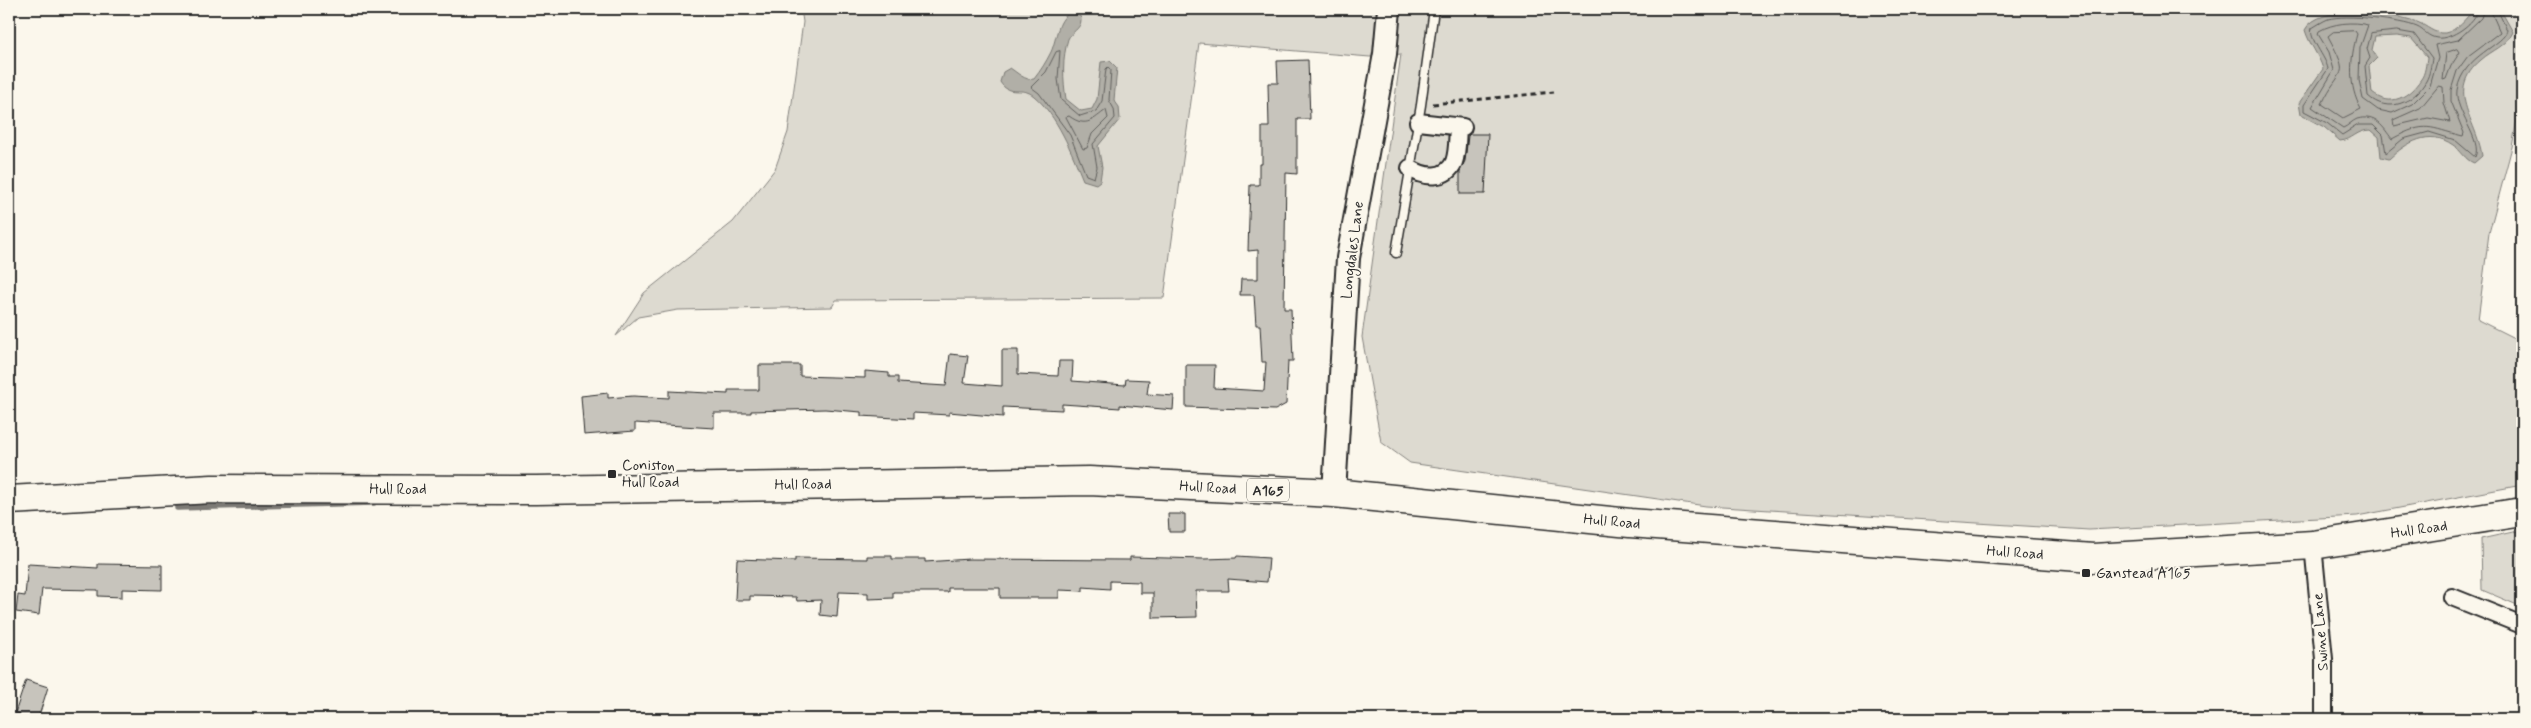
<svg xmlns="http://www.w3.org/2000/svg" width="2531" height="728" viewBox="0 0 2531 728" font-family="Mynerve,sans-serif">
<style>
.green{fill:#dddad0;stroke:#84827e}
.water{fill:#b1afa7;stroke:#7b7a75;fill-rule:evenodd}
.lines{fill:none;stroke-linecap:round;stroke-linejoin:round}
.shore{stroke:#61605d;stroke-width:1}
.stream{stroke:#7b7a75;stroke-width:5.5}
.building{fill:#c7c4bc;stroke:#2b2b2b}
.lane-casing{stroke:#2b2b2b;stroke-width:11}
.street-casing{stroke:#2b2b2b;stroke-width:20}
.secondary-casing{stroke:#2b2b2b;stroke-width:26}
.highway-casing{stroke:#2b2b2b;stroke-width:31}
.path{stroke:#2b2b2b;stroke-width:3;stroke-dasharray:5 4;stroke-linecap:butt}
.lane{stroke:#fbf7ec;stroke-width:8}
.street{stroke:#fbf7ec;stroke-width:16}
.secondary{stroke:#fbf7ec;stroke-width:22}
.highway{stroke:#fbf7ec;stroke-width:28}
.poi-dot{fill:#2b2b2b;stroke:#fbf7ec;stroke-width:2}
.labels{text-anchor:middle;stroke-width:4;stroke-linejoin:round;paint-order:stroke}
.shield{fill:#fbf7ec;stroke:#696865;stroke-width:1}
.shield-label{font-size:14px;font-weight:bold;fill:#2b2b2b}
.street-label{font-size:15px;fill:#2b2b2b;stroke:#fbf7ec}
.poi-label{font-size:15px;fill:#2b2b2b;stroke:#fbf7ec;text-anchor:start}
</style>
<rect width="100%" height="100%" fill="#fbf7ec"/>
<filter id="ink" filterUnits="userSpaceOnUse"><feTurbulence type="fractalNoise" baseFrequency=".02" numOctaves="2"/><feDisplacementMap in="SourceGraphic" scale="10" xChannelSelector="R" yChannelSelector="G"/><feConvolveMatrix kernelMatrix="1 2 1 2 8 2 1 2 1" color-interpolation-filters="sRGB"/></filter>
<g filter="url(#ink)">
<!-- green -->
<path class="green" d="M801,9H2522V92L2512,147L2489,233L2478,320L2522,342V485L2357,516L2089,530L1706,506L1410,463L1381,442L1362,337L1401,54L1370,57L1199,43L1164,298L836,300L832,307L678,310L638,317L616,336L644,293L733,222L775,169L788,132L803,22Z
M2522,530V607L2482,590L2481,539Z"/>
<!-- water -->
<path class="water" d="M2474,9H2500L2513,32C2507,46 2492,50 2481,60C2444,91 2477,119 2482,156L2474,163C2465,160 2461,150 2453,145C2429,128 2406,143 2389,159L2381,157L2379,137L2371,130C2356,130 2353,140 2340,141L2324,127L2301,115L2299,103L2323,69C2319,55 2309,44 2305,30C2319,2 2393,13 2417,22C2428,26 2433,34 2445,33C2457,31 2467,17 2474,9ZM2397,36L2411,38L2427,57C2426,64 2425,74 2421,79C2409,97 2391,108 2372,93L2369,66L2377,58L2372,50L2375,37Z
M1073,12C1077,14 1081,15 1081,20C1081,29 1071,32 1068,39C1062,58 1063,80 1066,99L1081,111L1092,109L1097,99L1101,62L1110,61L1117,68L1114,100L1119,107L1120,119L1098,146L1102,167L1100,181L1096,184L1083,180C1072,153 1057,115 1034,96C1021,85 1010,98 1000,82L1003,72L1010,68C1018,73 1025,81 1034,79C1041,70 1046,62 1051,52C1057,39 1057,16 1073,12Z"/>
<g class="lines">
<!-- shore -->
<path class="shore" d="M2478,9C2476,23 2451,40 2437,38C2428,37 2424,30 2417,27C2401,20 2345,14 2328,19C2323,21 2317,25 2312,28C2308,38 2326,57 2328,69L2304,105V111L2327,123L2342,135L2358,125H2373L2383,135L2386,153L2403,139L2429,132L2455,140L2475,157C2483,140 2454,111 2457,90C2463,55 2505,45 2507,30L2497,9
M2484,9L2481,18L2458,40L2435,45L2438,58L2430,86L2412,104L2392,113L2378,110L2363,99L2359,80L2360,48L2368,25C2352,21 2333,23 2319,31L2318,34L2329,52L2334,70L2312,107L2343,128C2348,126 2352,121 2357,119C2376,114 2383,127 2392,139C2427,120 2429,128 2463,136L2464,133L2451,101V90L2457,71L2468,56L2500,32L2490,9
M2355,31L2357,34C2350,59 2348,86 2361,109L2343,118L2322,104C2340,65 2352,81 2328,36L2333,32Z
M2397,31L2414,34L2432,58C2431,65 2430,74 2426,81C2414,103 2388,114 2368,96L2365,66L2370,58L2367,49L2371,34Z
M2458,49L2460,52L2451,66L2446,79L2443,80L2446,53Z
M1060,51L1058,79L1061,100L1080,116L1096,111L1102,101L1106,69L1108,67L1111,70L1109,100L1114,109L1115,118L1093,144L1097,167L1094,178L1086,175L1070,135L1039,93L1031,87L1046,72L1056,52Z
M2439,86L2443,87L2444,103L2450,122L2428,118L2394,126L2393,120L2420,108Z
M1106,110L1108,118L1092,134L1087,148L1083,149L1066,117L1069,116C1087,129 1093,119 1106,110Z"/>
<!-- stream -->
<path class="stream" d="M177,508L374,503"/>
</g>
<!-- building -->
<path class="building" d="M1308,60L1310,119H1297V174L1286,173L1284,309H1291L1293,361H1288L1286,404L1275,410L1186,407V365H1215L1214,388L1264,391L1266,362H1262L1260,325H1256L1254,295H1240L1241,279H1258V250L1248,251L1250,185H1259V164H1262V127H1269L1268,83H1278L1277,61Z
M1470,134H1488L1485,194H1460V171L1465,161L1468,136Z
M1002,350H1018V374L1058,376L1059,361H1073L1072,381L1125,385L1126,379L1149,380L1147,394L1174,396L1173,410L1120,405V408L1062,404V410L1003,407V417L949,412V415L913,413V419L861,416V412L825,409L751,411V413H714V428L635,423V431L584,435L581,396L608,393V398L633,396L669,398V391L728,394V390H759V365H800V376L865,378V371L889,373V377H898V383L946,386L950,354L968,356L964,383L1002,386Z
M1168,514H1185V532H1169Z
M867,556H892V559H925V562L969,559L1130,560V557L1204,559L1236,558L1237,556L1269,558L1267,582L1228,579L1229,591H1196L1197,617L1153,618V593H1140V582L1110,581V589L1083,587V591L1059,590V598H1000V588H948V592H893V598L868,599V593L839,592L837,617L820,615L821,600L797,601L796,597L750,596V600H735L737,559L795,561V558L867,559Z
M28,564L98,568V564L162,565V590L122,589V597L98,596V590L42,589L39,615L16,612L18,595L25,596Z
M26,680L48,687L38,719H19L20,714L15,713Z"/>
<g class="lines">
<defs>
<path id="lane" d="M1396,253L1421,105L1434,9"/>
<path id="street" d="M1418,122L1463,127
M1410,168C1424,178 1446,180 1454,162C1458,151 1457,138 1458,127
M2313,545L2324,659V719
M2452,597L2522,625"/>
<path id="secondary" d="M1334,493L1348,258L1385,54L1389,9"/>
<path id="highway" d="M9,500L212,489L536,490L1089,481L1334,493L1630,523L2093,558L2313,545L2522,512"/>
</defs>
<!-- lane casing -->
<use href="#lane" class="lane-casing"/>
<!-- street casing -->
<use href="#street" class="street-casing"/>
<!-- secondary casing -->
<use href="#secondary" class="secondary-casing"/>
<!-- highway casing -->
<use href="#highway" class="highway-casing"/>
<!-- path -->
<path class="path" d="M1433,104L1554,92"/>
<!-- lane -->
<use href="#lane" class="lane"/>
<!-- street -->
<use href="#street" class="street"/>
<!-- secondary -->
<use href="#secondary" class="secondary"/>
<!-- highway -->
<use href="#highway" class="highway"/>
</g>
</g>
<!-- markers -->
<g class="poi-dot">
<rect x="607" y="469" width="10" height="10" rx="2.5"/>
<rect x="2081" y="568" width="10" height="10" rx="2.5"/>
</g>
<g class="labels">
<!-- shield labels -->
<rect class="shield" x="1247" y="478.5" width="42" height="23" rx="4"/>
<g class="shield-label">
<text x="1268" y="495">A165</text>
</g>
<!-- street labels -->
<g class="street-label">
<text transform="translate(1352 250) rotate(-83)" y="5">Longdales Lane</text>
<text transform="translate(803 484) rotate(-1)" y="5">Hull Road</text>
<text transform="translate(1208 487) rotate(3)" y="5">Hull Road</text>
<text x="398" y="494">Hull Road</text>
<text transform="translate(1612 521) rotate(5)" y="5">Hull Road</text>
<text transform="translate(2419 529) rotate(-8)" y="5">Hull Road</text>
<text transform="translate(2015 552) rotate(4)" y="5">Hull Road</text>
<text transform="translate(2320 632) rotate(-94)" y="5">Swine Lane</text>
</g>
<!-- poi labels -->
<g class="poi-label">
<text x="622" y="470">Coniston<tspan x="622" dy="17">Hull Road</tspan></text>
<text x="2096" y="578">Ganstead A165</text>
</g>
</g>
<!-- margin -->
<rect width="2531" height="728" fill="none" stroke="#fbf7ec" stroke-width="30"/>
<rect x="15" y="15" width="2501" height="698" fill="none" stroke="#2b2b2b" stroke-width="2" filter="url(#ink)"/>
</svg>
